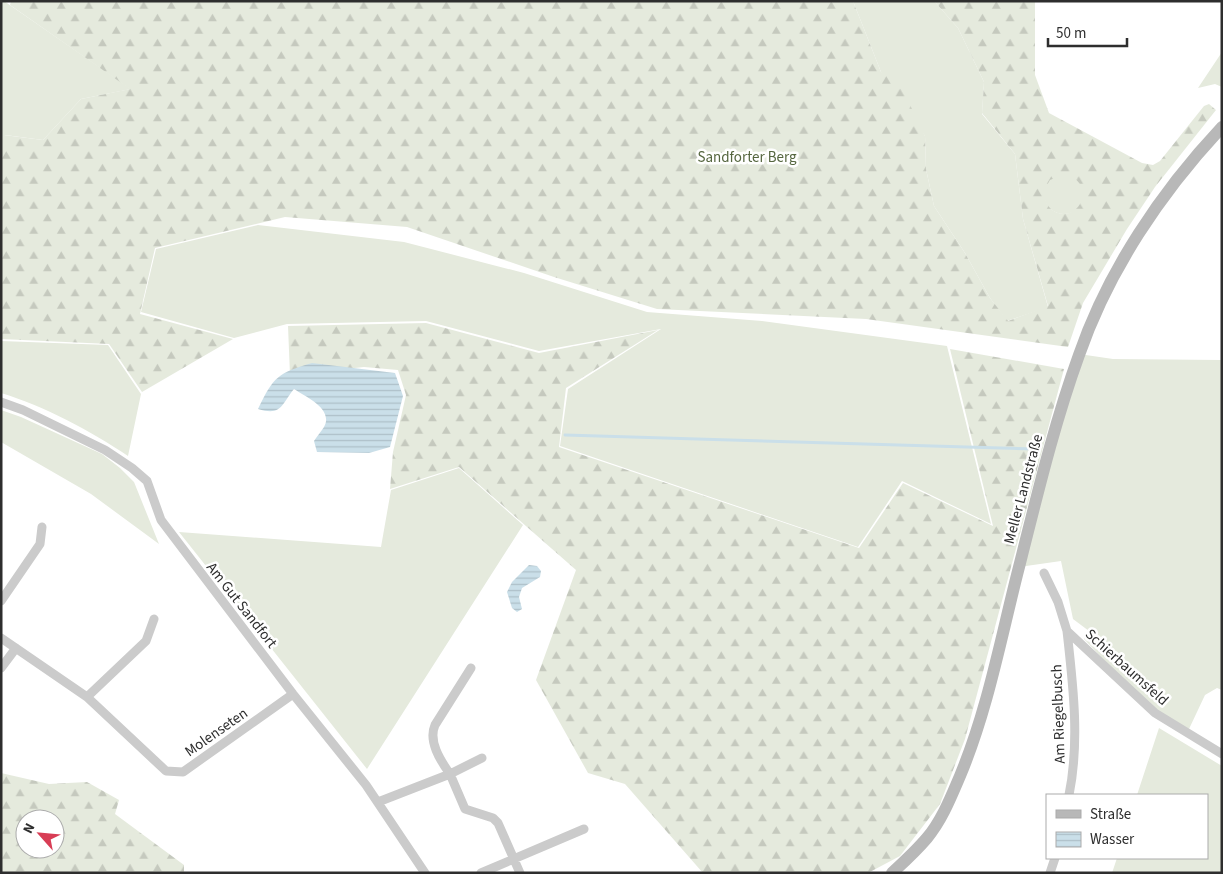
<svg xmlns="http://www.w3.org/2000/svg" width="1223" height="874" viewBox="0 0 1223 874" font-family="'Source Sans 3',sans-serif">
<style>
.grass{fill:#e5eadd}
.forest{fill:url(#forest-firs);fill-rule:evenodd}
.water{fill:url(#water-rules)}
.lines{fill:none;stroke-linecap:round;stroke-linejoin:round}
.stream{stroke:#cadfe9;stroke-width:3}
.street{stroke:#cbcbcb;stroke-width:9}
.secondary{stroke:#b8b8b8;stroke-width:12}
.labels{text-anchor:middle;stroke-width:5;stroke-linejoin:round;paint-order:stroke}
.park-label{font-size:15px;fill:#55663f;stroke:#fff}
.street-label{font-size:15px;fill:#2e2e2e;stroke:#fff}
</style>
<defs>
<pattern id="forest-firs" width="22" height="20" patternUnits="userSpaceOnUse" patternTransform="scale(1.25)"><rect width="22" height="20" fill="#e5eadd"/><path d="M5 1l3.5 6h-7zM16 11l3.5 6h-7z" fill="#c5c9be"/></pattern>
<pattern id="water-rules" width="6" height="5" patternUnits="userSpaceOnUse" patternTransform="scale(1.25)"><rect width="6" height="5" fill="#cadfe9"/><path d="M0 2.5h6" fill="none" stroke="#aec0c8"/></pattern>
</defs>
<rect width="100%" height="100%" fill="#fff"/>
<!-- grass -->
<path class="grass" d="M1,1H4L131,89L81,99L43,140L5,135L1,140Z
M853,1H934L958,28L984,82L982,114L1015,154L1023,219L1048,307L1007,321L990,298L965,253L934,206L926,169L925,136L881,72Z
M1222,52V87L1215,84L1198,88Z
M1044 194a20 20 0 1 1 40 0a20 20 0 1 1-40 0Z
M258,225L404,242L524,273L647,312L762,321L947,346L991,524L902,481L858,547L560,446L568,389L661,329L539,351L426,321L287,324L234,338L141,312L156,249Z
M1,341L108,345L141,394L128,456C91,431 44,406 1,393Z
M1079,354L1113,359L1222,360V690L1217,688L1205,695L1189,729L1155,713L1084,639L1089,631L1073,619L1061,561L1019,567Z
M1,410L21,417L102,454L120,468L134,482L159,544L91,494L1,442Z
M459,468L523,525L367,769L179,532L381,547L391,490Z
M1159,728L1222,766V873H1112L1117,858H1207V795H1137Z"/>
<!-- forest -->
<path class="forest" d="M11,1H853L881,72L897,78L925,136L926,169L934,206L965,253L990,298L1008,321L1048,306L1023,219L1015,154L982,113L984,82L958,28L934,1H1035V75L1049,113L1142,163L1153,165L1160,161L1204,106L1209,104L1216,110L1155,187L1127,229L1083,303L1068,347L866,319L657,309L554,277L407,227L285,217L155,248L140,314L233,339L142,392L109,344L1,339V140L4,135L43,140L81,99L130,89L10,5ZM1062,175C1070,175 1077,178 1081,186C1084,192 1084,198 1080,204C1066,227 1032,206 1050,180Z
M426,323L539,353L658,330L566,388L559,447L859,548L903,483L993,526L950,349L1064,369L965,739L940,804L900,856L868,873H703L625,784L588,773L536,680L576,570L459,467L390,489L393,452L406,395L398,370L364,367L290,375L288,326Z
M1,773L49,784L87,782L119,800L115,814L184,865V873H1ZM25,819H55V849H25Z"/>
<!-- water -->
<path class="water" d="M312,363L395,373L403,396L390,447L369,453L317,452L314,441C317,436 321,432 324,427C334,409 306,397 294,389C281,405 282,416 258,409C274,376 278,373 312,363Z
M529,565L537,566L541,571L540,577L522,588L519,597L522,609L517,612L512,608L507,592L512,582Z"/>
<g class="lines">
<!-- stream -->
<path class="stream" d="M565,435L1034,449"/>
<!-- street -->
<path class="street" d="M1,402L23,410L105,450L132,468L147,481L161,520L293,694L366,785L425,873
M1044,573L1058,602L1067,631L1155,713L1222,754
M1,601L40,544L42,527
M1067,631C1073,685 1080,741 1069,795
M1,638L87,697L166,771L183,772L293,694
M1,668L16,648
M87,697L146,641L154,619
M482,758L450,774L465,809L493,818L498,823L520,873
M378,802L450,774C440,760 428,741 435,725L471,668
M481,873L584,829
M1050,873L1055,858"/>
<!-- secondary -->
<path class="secondary" d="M892,873C904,862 916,851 927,838C942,820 951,797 960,776C988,709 1001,637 1019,567C1037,496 1054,424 1079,355C1108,271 1161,192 1222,127"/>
</g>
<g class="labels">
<!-- park labels -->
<g class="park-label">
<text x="747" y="162">Sandforter Berg</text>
</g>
<!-- street labels -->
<g class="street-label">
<text transform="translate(1023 489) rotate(-75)" y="5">Meller Landstraße</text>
<text transform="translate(242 605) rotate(52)" y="5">Am Gut Sandfort</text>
<text transform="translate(1127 667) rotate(42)" y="5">Schierbaumsfeld</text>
<text transform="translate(1058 714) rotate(-92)" y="5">Am Riegelbusch</text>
<text transform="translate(216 732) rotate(-35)" y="5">Molenseten</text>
</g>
</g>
<!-- border -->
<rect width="1223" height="874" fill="none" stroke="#2e2e2e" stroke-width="5"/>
<!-- legend -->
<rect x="1046" y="794" width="162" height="65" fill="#ffffff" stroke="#ababab"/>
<rect x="1056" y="810" width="25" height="8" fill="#b8b8b8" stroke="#ababab"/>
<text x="1090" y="819" font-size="15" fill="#2e2e2e">Straße</text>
<rect x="1056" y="832" width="25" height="15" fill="url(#water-rules)" stroke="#ababab"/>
<text x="1090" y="844" font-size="15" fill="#2e2e2e">Wasser</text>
<!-- north arrow -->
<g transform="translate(40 834) rotate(297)"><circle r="24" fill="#ffffff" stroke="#ababab"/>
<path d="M0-4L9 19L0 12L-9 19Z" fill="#d83d55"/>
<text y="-8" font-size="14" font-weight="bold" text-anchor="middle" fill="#2e2e2e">N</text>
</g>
<!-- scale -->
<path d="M1048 38v8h79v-8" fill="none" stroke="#2e2e2e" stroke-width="2.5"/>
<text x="1056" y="38" font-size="15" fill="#2e2e2e" stroke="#ffffff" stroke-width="4" paint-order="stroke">50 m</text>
</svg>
